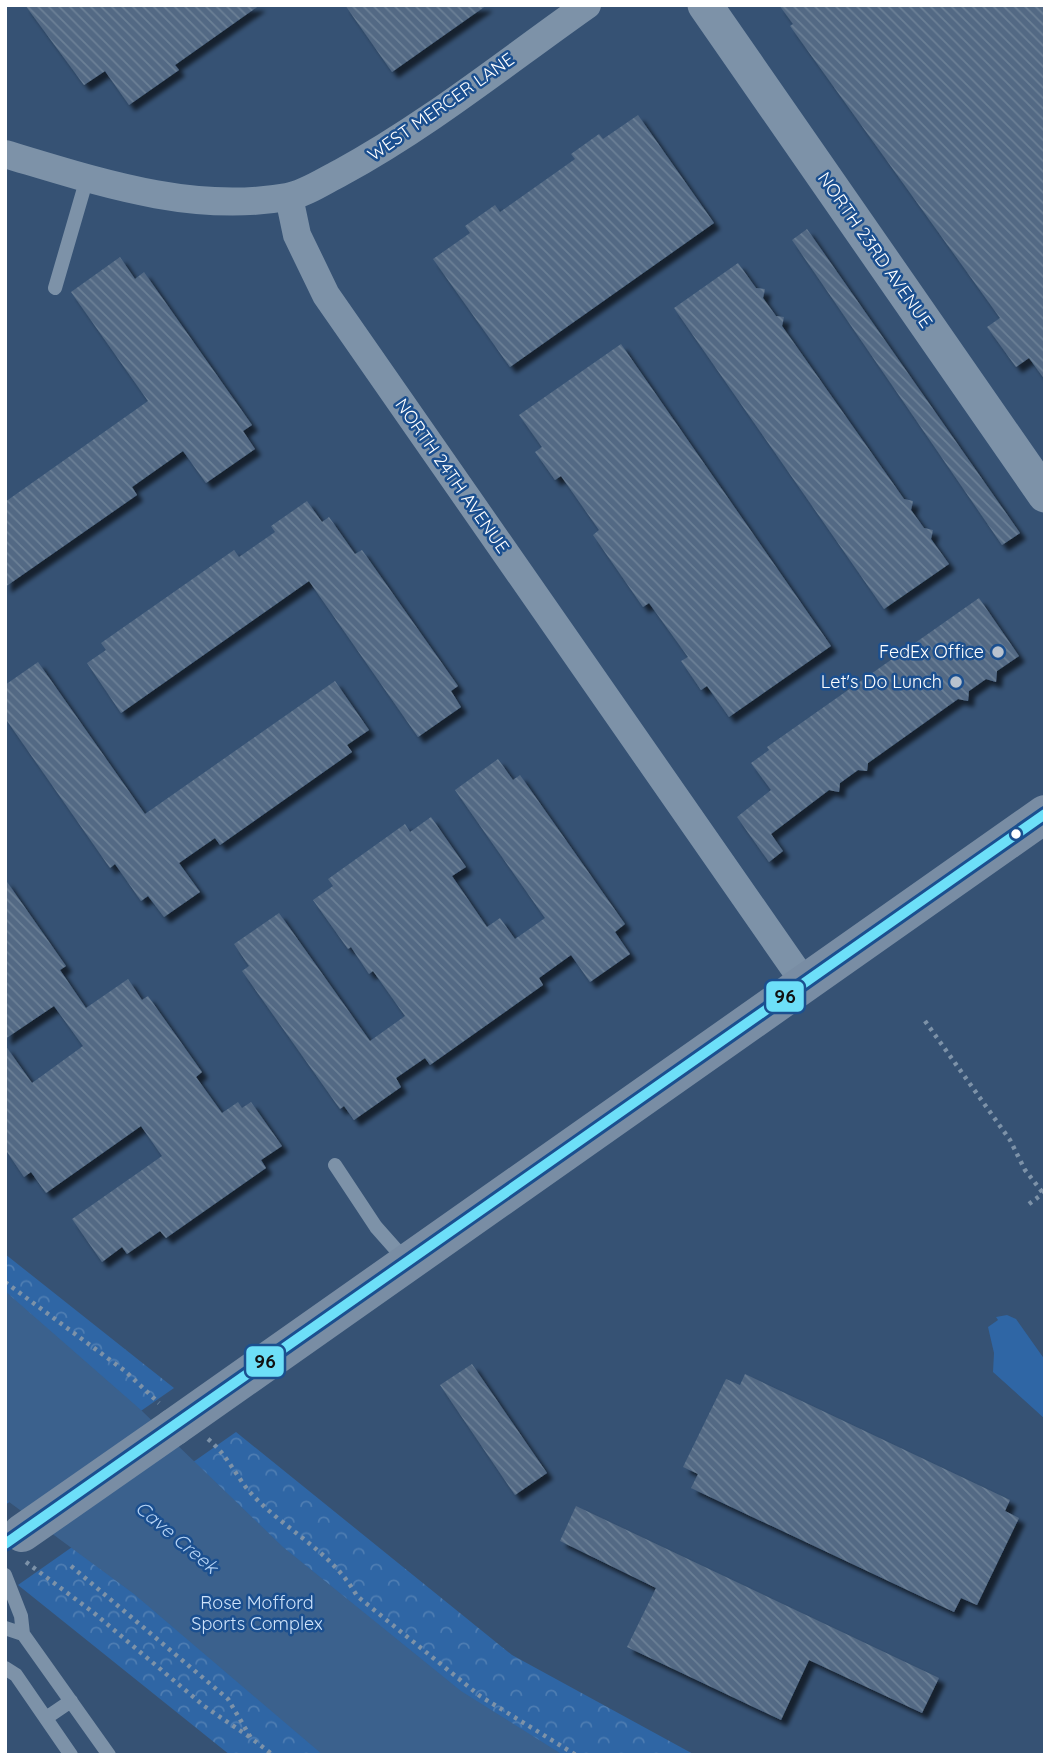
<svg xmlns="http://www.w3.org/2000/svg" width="1050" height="1760" viewBox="0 0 1050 1760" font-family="Quicksand,sans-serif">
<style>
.grass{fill:#2f66a5}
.park{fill:url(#park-crowns)}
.water{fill:#3b618d}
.building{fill:url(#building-back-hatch);filter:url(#shadow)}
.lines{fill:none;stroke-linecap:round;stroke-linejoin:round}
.path{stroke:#7d92a8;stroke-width:4.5;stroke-dasharray:3.5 5;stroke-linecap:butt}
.service{stroke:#7d92a8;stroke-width:14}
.minor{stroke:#7d92a8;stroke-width:28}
.tertiary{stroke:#7d92a8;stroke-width:35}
.secondary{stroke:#798da4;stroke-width:38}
.secondary-bridge{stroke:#798da4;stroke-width:38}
.bus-1-casing{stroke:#1b4f8f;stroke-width:16}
.bus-1{stroke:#6ddff8;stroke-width:10}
.poi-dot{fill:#b9c2ce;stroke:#1b4f8f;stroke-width:2.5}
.bus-dot{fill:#fff;stroke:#1b4f8f;stroke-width:2.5}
.labels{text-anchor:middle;stroke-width:5;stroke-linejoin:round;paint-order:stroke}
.street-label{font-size:18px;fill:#fff;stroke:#1b4f8f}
.poi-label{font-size:18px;fill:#fff;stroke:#1b4f8f;text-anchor:end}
.park-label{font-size:18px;fill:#cfe3fa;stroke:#1b4f8f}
.water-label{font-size:19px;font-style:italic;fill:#b5d3f5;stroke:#1b4f8f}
.line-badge{stroke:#1b4f8f;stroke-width:2.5}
.pale-badge-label{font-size:19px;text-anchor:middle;font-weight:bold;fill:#111}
</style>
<defs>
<pattern id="park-crowns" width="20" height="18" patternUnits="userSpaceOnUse" patternTransform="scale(1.75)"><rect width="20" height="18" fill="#2f66a5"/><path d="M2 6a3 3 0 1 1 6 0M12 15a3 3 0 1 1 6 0" fill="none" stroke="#4e7db2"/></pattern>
<pattern id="building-back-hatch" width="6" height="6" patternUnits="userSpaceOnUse" patternTransform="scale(1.75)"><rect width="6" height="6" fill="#526984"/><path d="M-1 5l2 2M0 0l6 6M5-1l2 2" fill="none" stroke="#6c8096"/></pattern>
<filter id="shadow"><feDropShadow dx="6" dy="6" stdDeviation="2" flood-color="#0009"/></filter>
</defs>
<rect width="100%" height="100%" fill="#365274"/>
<!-- grass -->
<path class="grass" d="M1007,1315L1016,1319L1045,1360V1419L993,1372L994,1353L988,1327L998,1320L996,1317Z"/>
<!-- park -->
<path class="park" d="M5,1254L174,1388L5,1505Z
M236,1432L512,1655L695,1755H230L18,1585Z"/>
<!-- water -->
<path class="water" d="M5,1291L141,1410L283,1547L461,1691L563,1755H323L134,1594L5,1499Z"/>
<!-- building -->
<path class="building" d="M25,5H260L175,65L179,70L129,105L105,71L84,85Z
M345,5H487L392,72Z
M779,5H1045V380L1029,358L1016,367L987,327L1000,318L790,26L793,24Z
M638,115L714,223L510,367L433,259L470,233L465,226L495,205L500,212L575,159L571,154L599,134L603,139Z
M807,229L1020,533L1002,545L792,240Z
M120,257L135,279L144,272L252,425L243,431L255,449L206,483L183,451L132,487L137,495L5,587V502L148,401L71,292Z
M738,263L756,288L765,289L763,298L776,316L784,317L782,326L904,499L913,501L911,510L924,528L933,530L931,539L949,564L884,609L674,308Z
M621,344L831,646L729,717L707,686L701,690L681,661L688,657L649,603L643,607L593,535L599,530L561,476L555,480L535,452L542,447L519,415Z
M307,501L322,522L329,517L355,554L362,550L458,686L451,691L461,707L418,737L309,581L121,713L87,663L106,650L101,643L234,550L239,557L275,532L271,526Z
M979,598L1019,656L997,671L996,682L986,679L969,691L968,701L958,699L868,763L867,771L858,770L840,783L839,792L829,790L771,834L783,851L769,862L737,817L771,790L751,763L769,750L767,747Z
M38,662L145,814L335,681L369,730L347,745L352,752L220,845L215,838L179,863L200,892L164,917L148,896L141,901L115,864L110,868L5,718V685Z
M498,759L513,780L520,775L625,924L615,932L630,954L590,982L571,955L539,978L543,985L430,1065L425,1058L396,1078L401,1087L354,1120L344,1106L340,1109L242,971L249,966L234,944L279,913L370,1041L405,1016L373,971L369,974L351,947L348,949L313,900L333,886L328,879L405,824L410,832L431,817L466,867L452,876L487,927L500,918L515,939L545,918L455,790Z
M5,879L66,966L60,970L86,1008L128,979L142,1000L148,996L202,1072L196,1077L222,1113L238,1102L242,1108L251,1102L282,1146L261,1160L266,1168L166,1238L160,1231L127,1254L122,1247L102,1262L72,1219L162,1156L141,1126L46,1193L31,1172L24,1177L5,1149V1045L32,1083L83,1046L54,1006L5,1039Z
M472,1364L547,1473L515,1495L440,1385Z
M745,1374L1010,1500L1005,1511L1019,1518L977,1605L961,1598L954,1612L691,1488L698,1474L683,1467L726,1379L740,1385Z
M576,1506L939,1678L922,1713L809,1660L781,1720L627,1647L656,1588L560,1541Z"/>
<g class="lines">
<!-- path -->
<path class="path" d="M925,1021L1010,1140L1025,1170L1043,1193
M1029,1204L1045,1192
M5,1282L125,1371L159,1403
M208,1439C226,1454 234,1472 248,1490C282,1529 331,1550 357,1596L480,1696L576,1755
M26,1562L94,1613L204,1706L251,1738
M71,1566L228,1699L251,1738L273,1755"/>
<!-- service -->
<path class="service" d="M55,288L87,178
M335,1165L376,1227L407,1262
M5,1575L21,1616L23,1634L109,1755
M5,1628L23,1634
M5,1668L16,1675L71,1755
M46,1718L71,1701"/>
<!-- minor -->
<path class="minor" d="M5,154C96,181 191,214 287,197C305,194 324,181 340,173C427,126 506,62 587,5
M289,197L297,235L326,295L804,982"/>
<!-- tertiary -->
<path class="tertiary" d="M705,5L1045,495"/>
<!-- secondary -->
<path class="secondary" d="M174,1427L1045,814"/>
<!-- secondary-bridge -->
<path class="secondary-bridge" d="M22,1533L174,1427"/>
<defs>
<path id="bus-1" d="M5,1544L1045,814"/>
</defs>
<!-- bus-1 casing -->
<use href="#bus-1" class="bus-1-casing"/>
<!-- bus-1 -->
<use href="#bus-1" class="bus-1"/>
</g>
<!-- markers -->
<g class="poi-dot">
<circle cx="998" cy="652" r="7"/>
<circle cx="956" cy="682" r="7"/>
</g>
<circle class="bus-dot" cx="1016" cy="834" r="6"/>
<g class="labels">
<!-- street labels -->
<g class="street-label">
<text transform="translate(441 107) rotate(-35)" y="6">WEST MERCER LANE</text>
<text transform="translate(875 250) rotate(55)" y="6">NORTH 23RD AVENUE</text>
<text transform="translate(452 476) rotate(55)" y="6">NORTH 24TH AVENUE</text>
</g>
<!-- poi labels -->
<g class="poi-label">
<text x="984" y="658">FedEx Office</text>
<text x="942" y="688">Let's Do Lunch</text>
</g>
<!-- park labels -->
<g class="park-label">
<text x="257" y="1609">Rose Mofford<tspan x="257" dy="21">Sports Complex</tspan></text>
</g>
<!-- water labels -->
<g class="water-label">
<text transform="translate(177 1537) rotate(40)" y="7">Cave Creek</text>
</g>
</g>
<g class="line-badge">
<rect x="765" y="980" width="40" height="33" rx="7" fill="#6ddff8"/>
<rect x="245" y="1345" width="40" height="33" rx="7" fill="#6ddff8"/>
</g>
<g class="pale-badge-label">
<text x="785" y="1003">96</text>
<text x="265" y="1368">96</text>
</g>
<!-- border -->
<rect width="1050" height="1760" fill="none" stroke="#ffffff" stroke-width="14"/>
</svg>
